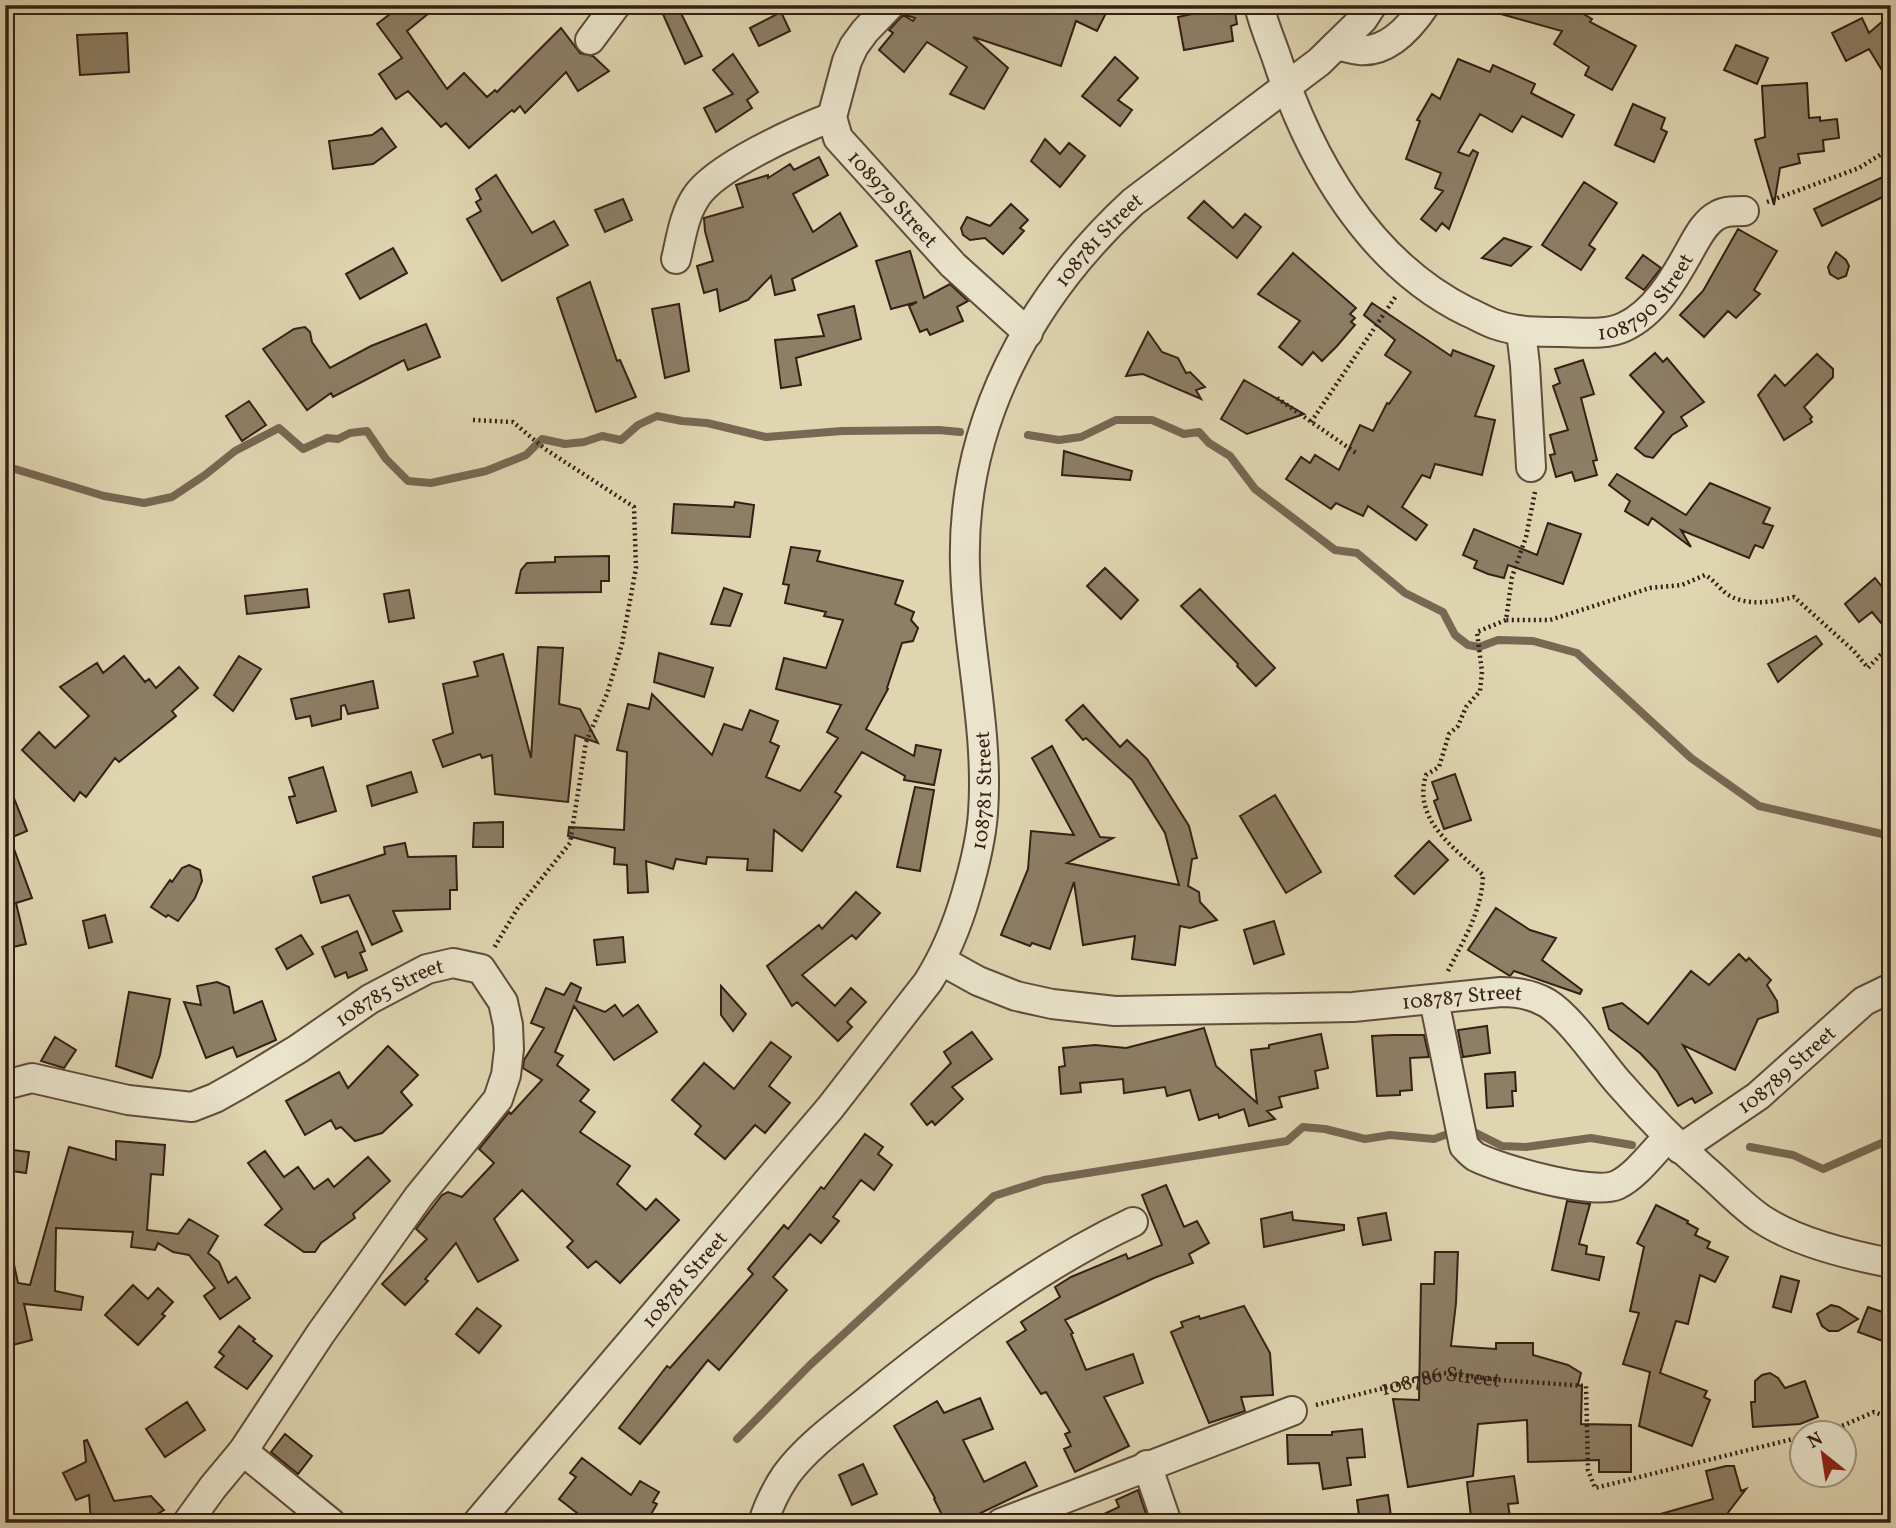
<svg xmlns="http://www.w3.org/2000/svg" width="1896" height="1528" viewBox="0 0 1896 1528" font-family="Vollkorn,serif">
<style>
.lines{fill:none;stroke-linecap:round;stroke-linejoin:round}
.stream{stroke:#786753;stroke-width:8}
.building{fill:#8d7e66;stroke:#351f15;stroke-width:2}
.minor-casing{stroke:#604c3c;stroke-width:32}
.path{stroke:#351f15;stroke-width:4.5;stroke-dasharray:2 3.5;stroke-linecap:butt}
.minor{stroke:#eae4cc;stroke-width:28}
.labels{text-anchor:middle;stroke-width:7;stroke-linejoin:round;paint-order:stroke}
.street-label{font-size:21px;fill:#351f15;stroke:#eae4cc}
</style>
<rect width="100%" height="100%" fill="#dfd5b1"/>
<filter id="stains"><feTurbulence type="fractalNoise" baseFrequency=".00286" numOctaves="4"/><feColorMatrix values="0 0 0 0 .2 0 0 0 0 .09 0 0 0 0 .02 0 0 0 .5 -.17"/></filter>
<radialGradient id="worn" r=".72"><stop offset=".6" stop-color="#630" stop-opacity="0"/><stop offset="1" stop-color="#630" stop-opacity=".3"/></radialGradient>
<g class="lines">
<!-- stream -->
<path class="stream" d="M1028,435L1059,440L1081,437L1116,420H1152L1184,434L1199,432L1209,443L1230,456L1255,489L1335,550L1357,553L1405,593L1443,612L1455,635L1468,645L1479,647L1498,640L1533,641L1577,653L1691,758L1759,806L1891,836
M5,466L104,496L144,503L172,497L205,475L235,451L279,428L303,449L327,438L338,439L350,433L367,431L386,459L408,481L431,483L486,471L526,455L542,439L565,444L584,442L602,436L621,440L638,425L657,416L682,421L707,423L766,437L842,431L939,430L960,432
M1468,1129L1502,1146L1526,1147L1591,1138L1632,1145
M1750,1147L1793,1155L1823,1169L1891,1139
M737,1439L810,1365L994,1196L1044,1180L1287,1141L1303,1127L1325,1129L1365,1139L1390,1135L1434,1139L1456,1131"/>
</g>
<!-- building -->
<path class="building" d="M402,5H439L407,31L447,89L464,73L487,97L495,90L497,92L561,28L580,53L593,56L609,71L578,91L566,72L525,113L520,106L514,112L512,110L469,148L446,123L441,127L408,91L396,99L379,74L402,58L377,24Z
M677,5L702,56L685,64L662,12Z
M906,5H1110L1097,31L1076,21L1061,66L973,37L1008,68L984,109L950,94L967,67L927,42L904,72L879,50L893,33L889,30L903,15L913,21L915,18L903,14Z
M1191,5H1234L1237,24L1231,26L1233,41L1184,50L1178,17L1192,14Z
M1491,5H1568L1592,19L1590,22L1636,46L1612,90L1585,75L1589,67L1554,44L1562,31L1490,11Z
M781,12L790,31L759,46L750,28Z
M1891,14V85L1869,49L1846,61L1832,33L1862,18L1869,33Z
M127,33L129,72L80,75L77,35Z
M1736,45L1768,58L1757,84L1724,70Z
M733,54L758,92L747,100L752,108L716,132L704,108L733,94L713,70Z
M1115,57L1138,78L1118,100L1132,110L1120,126L1082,96Z
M1458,59L1490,72L1493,65L1535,84L1531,93L1574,115L1562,137L1522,116L1512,132L1480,114L1458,152L1469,156L1473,150L1478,153L1449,229L1442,223L1436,231L1421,219L1443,191L1435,188L1441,173L1406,159L1420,121L1417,120L1432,94L1440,99Z
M1807,83L1809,118L1820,117V121L1837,119L1839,138L1823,140L1824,151L1798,154L1800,163L1780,168L1774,205L1755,140L1765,137L1762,86Z
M1633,104L1665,118L1661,129L1667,132L1654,162L1615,145Z
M382,128L396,147L373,164L333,169L329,141L372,135Z
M1045,139L1060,154L1069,143L1085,156L1060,187L1031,161Z
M819,157L828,175L793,194L813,232L840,213L857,246L792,279L795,290L775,295L771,276L748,300L720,311L717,289L704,293L697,266L713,261L705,231L704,218L743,207L736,185L768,175V178L790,164L794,170Z
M496,175L532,233L554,221L568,245L502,281L467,219L481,211L476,202L481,199L476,189Z
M1887,175L1891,183V193L1822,226L1814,209Z
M1584,182L1617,203L1589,245L1595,249L1581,270L1542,245Z
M623,199L632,220L605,232L595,210Z
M1204,201L1233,228L1245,214L1261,227L1237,258L1188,218Z
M1011,204L1028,220L1020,228L1024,231L1003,254L985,238L970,240L963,235L961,228L967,217L990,226Z
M1738,229L1777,251L1754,290L1760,294L1736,318L1728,311L1704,337L1680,315L1703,291Z
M1504,238L1531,247L1511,266L1482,258Z
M393,248L407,273L360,299L346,274Z
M910,251L924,298L950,284L968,301L957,307L963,321L930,335L927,329L920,332L909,306L917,302L891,309L876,261Z
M1836,252L1846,260L1849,266L1846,276L1838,279L1830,274L1828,267Z
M1293,253L1356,308L1350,314L1355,318L1351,322L1355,325L1337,346L1322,361L1313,352L1302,365L1279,347L1300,321L1258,294Z
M1643,255L1661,268L1644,290L1626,278Z
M590,282L617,361L620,360L636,397L596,412L557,298Z
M1372,303L1451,356L1453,350L1494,366L1475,416L1495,420L1482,475L1435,464L1430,478L1422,475L1402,507L1427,525L1416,540L1368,506L1363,516L1336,503L1331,509L1286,479L1301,457L1310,463L1315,455L1339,470L1360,425L1373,431L1387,403L1389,404L1411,372L1385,355L1395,340L1364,315Z
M679,304L689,371L665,378L652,309Z
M854,306L861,339L796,358L801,385L781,388L775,340L824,336L818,315Z
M426,324L440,357L408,370L404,360L333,397L331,393L307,410L263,349L294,329L305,327L310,332L312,342L330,368L371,346Z
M1148,332L1162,352L1178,358L1186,373L1190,372L1205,387L1196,390L1201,399L1143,374L1126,376Z
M1655,353L1663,362L1667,358L1704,402L1681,417L1687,426L1672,435L1653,458L1645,456L1635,448L1664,412L1630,375Z
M1817,354L1833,369V377L1804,407L1812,417L1810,419L1812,422L1784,440L1758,395L1775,375L1785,386Z
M1583,360L1594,394L1581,398L1597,460L1593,461L1597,475L1575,481L1572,472L1556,477L1550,455L1555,454L1550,435L1568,430L1553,386L1560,383L1555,369Z
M1244,380L1304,414L1247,434L1221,419Z
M249,401L266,425L242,441L226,416Z
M1064,451L1132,471L1130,480L1062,475Z
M1617,474L1686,515L1710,483L1770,508L1763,523L1773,526L1763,548L1755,545L1749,558L1681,530L1691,547L1652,518L1648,525L1625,511L1630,501L1609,485Z
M735,502L754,505L750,537L672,533L674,504L734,507Z
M1548,523L1581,534L1563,584L1508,565L1504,578L1488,574L1474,568L1477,561L1463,555L1474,529L1537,555Z
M791,547L820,551L817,561L903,581L895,604L914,612L911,620L918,628L913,641L902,643L887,688L888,689L866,729L914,756L916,745L941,750L934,785L904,780L905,776L862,752L835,792L841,796L802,851L774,830L772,871L747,870L748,859L707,857L706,864L676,859L673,869L646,861L648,892L628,893L627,865L614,864L615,848L568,836L569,827L624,830L627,752L617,750L628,704L649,709L652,694L712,755L724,724L742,730L750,710L778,721L770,742L779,746L766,777L800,791L838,738L827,732L841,705L776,689L784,658L826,668L843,620L824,616L826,612L785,603L789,585L783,584Z
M609,556V581H601V592L516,593L521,570L527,563L555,562V557Z
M1105,568L1138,600L1121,619L1087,586Z
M1875,578L1891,598V635L1872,612L1859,622L1845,604Z
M724,588L742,594L730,626L711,624Z
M307,589L309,607L247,614L245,596Z
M1200,589L1275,668L1256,686L1237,666L1238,664L1181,606Z
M409,590L414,618L389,622L384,594Z
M1816,636L1822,644L1778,682L1768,664Z
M538,647L563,648L559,704L580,709L598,743L575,735L568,802L495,794L492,755L482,758L480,754L443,767L433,740L453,733L443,684L478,676L474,662L503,654L531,758Z
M659,653L713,668L704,697L654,682Z
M124,656L145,682L149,679L156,688L179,667L198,688L172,711L176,716L119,762L115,758L86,797L80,792L74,801L22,750L39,732L55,748L89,716L60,687L97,663L103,673Z
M239,656L261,669L233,711L214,695Z
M373,681L378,708L348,714L345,705L341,706V719L312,726L310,716L296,719L291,699Z
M1083,705L1120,747L1127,740L1147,759L1189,826L1197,858L1192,859L1188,886L1199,892L1200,902L1217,920L1190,928L1180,926L1175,965L1132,959L1135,936L1083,945L1074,882L1050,949L1032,943L1030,946L1001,935L1028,869L1031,831L1074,835L1032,758L1052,746L1100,837L1113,838L1067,863L1179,885L1165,833L1132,780L1086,738L1083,740L1066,720Z
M323,767L336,811L297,823L289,797L295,796L289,778Z
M411,772L417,792L372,806L367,786Z
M1455,774L1471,820L1444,829L1434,801L1438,799L1432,782Z
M6,778L27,831L10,838L32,898L16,903L26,944L5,949Z
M915,787L934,790L920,871L897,867Z
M1275,795L1321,872L1286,893L1240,816Z
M503,822V847H473L474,823Z
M1429,841L1448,860L1414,894L1395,876Z
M405,843L408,857L456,856L457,890H450V909L393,911L402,931L372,945L349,895L321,903L313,877L385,854L384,847Z
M189,865L200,870L202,881L195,898L178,921L168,915L166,917L151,907L170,880L172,882L182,868Z
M856,892L880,913L856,939L852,935L802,975L835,1006L851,988L866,1002L847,1022L852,1027L838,1041L797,1002L792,1006L767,966L819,925L822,929Z
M1496,908L1530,930L1556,938L1542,960L1582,990L1580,994L1514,971L1510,976L1468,950Z
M105,915L112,942L89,948L83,921Z
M1274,921L1284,954L1254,964L1244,930Z
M357,931L365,951L360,953L367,970L348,978L346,972L335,977L322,947Z
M301,935L313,954L287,969L276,949Z
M623,937L625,962L597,965L594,940Z
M1739,954L1746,961L1749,958L1771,980L1767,985L1777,1001L1778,1012L1758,1019L1735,1070L1683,1045L1712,1093L1695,1103L1692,1098L1678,1106L1657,1071L1640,1053L1609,1029L1603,1008L1622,1003L1648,1024L1691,971L1709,985Z
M217,982L229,987L234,1013L262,1001L276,1040L237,1057L233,1047L206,1058L184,1002L201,1005L197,986Z
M571,983L581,988L576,1001L605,1012L615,1005L623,1016L638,1005L657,1032L614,1060L574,1006L555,1052L563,1056L557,1065L589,1090L580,1101L595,1112L580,1132L630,1166L617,1184L646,1210L656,1199L679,1220L620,1283L596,1261L588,1268L567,1247L573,1241L522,1190L494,1219L518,1260L478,1282L456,1243L425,1279L428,1281L405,1305L382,1284L427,1239L416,1229L442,1195L448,1192L462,1197L494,1163L479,1149L509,1112L511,1114L542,1080L523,1068L524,1060L544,1028L531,1023L546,988L564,995Z
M721,986L746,1014L733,1031L721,1015Z
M129,992L170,999L160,1055L152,1078L116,1066Z
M1487,1026L1490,1053L1463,1057L1458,1030Z
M1204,1028L1216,1066L1257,1103L1251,1050L1269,1048V1045L1321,1034L1328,1068L1315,1071L1318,1088L1279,1097L1282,1107L1267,1111L1275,1119L1249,1126L1244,1109L1219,1118L1218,1114L1199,1120L1190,1090L1167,1096L1165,1087L1124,1093L1123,1079L1080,1083L1081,1092L1061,1094L1059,1067L1065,1066L1063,1048L1095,1045L1126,1048Z
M972,1032L992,1059L952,1087L963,1099L935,1125L932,1121L927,1125L911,1104L951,1063L944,1052Z
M1393,1035H1424L1429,1057L1410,1058L1412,1090L1400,1091V1095L1377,1096L1372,1036Z
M55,1037L76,1050L64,1068L41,1061Z
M771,1042L791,1057L769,1086L790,1103L765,1133L755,1125L725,1159L695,1134L701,1126L672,1100L704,1063L734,1089Z
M388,1046L418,1075L401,1092L412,1105L382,1133L355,1141L341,1127L336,1129L331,1120L305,1135L286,1101L339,1072L348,1088Z
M1515,1072L1516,1091H1512L1513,1106L1487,1108L1485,1074Z
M865,1134L883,1147L878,1154L892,1165L874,1190L861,1180L833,1217L839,1221L821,1243L810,1234L773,1277L787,1290L719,1370L708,1360L640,1444L619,1428L667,1366L670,1368L753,1274L748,1269L784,1225L788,1229L821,1187L824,1189Z
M116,1141L165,1145L163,1175L151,1174L147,1230L178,1234L189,1219L218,1236L208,1253L219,1262L228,1283L236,1277L250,1298L220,1319L204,1296L215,1288L189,1255L173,1252L158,1243L155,1250L131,1247L133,1232L56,1228L55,1291L83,1297L81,1310L24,1304L32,1340L5,1347V1260H13L18,1283L30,1285L69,1147L116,1160Z
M5,1149L29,1152L26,1173L5,1170Z
M265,1151L284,1177L298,1167L314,1189L328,1179L334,1187L368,1157L390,1181L353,1214L355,1218L321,1243L315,1252H304L265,1225L282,1209L248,1163Z
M1166,1185L1184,1227L1197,1221L1209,1243L1189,1254L1193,1263L1154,1278L1065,1320L1073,1333L1071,1334L1086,1370L1133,1354L1143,1383L1104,1397L1129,1446L1075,1472L1064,1449L1071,1446L1065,1434L1070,1432L1046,1392L1041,1394L1007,1342L1026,1330L1021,1322L1060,1297L1055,1287L1071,1277L1126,1254L1128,1259L1162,1245L1142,1195Z
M1567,1201L1590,1204L1579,1244L1587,1246L1586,1254L1604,1257L1599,1280L1552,1270Z
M1656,1205L1688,1221L1687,1223L1698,1229L1695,1235L1710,1242L1707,1248L1728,1257L1715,1282L1700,1275L1688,1324L1676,1321L1660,1373L1707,1391L1704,1397L1710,1400L1692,1446L1639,1426L1650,1372L1623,1364L1639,1313L1630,1311L1644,1247L1637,1243Z
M1292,1212L1293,1220L1344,1225V1230L1264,1247L1261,1219Z
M1386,1213L1391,1240L1363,1245L1358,1218Z
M1435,1252H1458L1456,1303L1451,1346L1496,1349V1343H1533V1355L1568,1365L1581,1373L1578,1385L1582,1386L1581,1424L1631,1425V1472H1599V1460L1528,1462L1527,1420L1478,1424L1473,1476L1408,1487L1393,1399L1419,1400L1421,1284H1434Z
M1781,1276L1799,1281L1791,1312L1773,1307Z
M133,1285L148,1299L158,1288L173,1302L162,1314L165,1316L138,1345L105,1315Z
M1831,1305L1839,1307L1858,1319L1838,1331H1829L1822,1326L1817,1314Z
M1244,1306L1270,1353L1273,1395L1241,1397L1245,1411L1209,1423L1171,1332L1183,1327L1181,1322L1199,1316L1200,1319Z
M1868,1307L1891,1315V1344L1858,1332Z
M477,1308L501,1326L479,1353L456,1334Z
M239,1326L255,1339L253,1341L272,1356L247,1389L215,1367L224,1356L219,1352Z
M1770,1373L1778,1378L1785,1388L1805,1381L1818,1417L1800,1424L1753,1427L1751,1402H1755V1381L1762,1375Z
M980,1398L993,1429L963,1440L984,1482L1025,1462L1037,1486L960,1523H946L934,1499L935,1498L894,1426L937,1401L944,1413Z
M187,1402L205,1430L165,1457L146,1429Z
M1362,1429L1365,1457L1347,1458L1351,1485L1323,1489L1319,1463L1288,1464L1287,1435H1332V1432Z
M285,1434L312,1456L298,1474L271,1452Z
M87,1440L114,1501L151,1496L164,1510L142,1523H91L89,1495L76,1500L63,1473L86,1462L84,1441Z
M582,1458L631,1495L640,1481L659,1492L653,1502L657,1504L646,1523H590L559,1499L576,1477L570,1473Z
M863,1464L877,1494L852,1505L839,1475Z
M1726,1466H1734L1741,1491L1746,1489L1720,1523H1650V1517L1713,1499L1706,1471Z
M1514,1476L1518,1503L1508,1504L1510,1517L1492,1519L1491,1515L1471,1517L1467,1482Z
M1138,1490L1149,1523H1085L1119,1507L1116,1500Z
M1388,1495L1392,1523H1360L1357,1500Z"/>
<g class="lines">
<defs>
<g id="minor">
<path id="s2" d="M890,5L865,31L854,46L847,61L832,117L838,138L953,265L1028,333"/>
<path id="s3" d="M1259,5C1263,23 1270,39 1276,56C1309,158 1368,263 1468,312C1478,316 1487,322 1497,325C1517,332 1539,332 1560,332C1580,332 1605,336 1624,327C1654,313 1673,281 1689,252C1696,240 1704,222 1718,215C1725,211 1735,211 1744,211"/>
<path d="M590,40L616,5"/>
<path d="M1337,45C1344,47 1352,49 1359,50C1388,53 1411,26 1425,5"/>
<path d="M676,259C681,238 684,215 696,197C715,167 798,130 832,117"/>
<path d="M1521,331L1525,365L1531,467"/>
<path id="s4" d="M942,961L978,981L1016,996L1052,1004L1115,1011L1353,1007L1501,992C1517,992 1532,994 1547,1003C1570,1017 1599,1060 1618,1082C1645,1113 1673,1142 1704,1169C1723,1185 1740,1204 1760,1218C1795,1242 1849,1255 1891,1263"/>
<path d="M1434,1000L1464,1146C1468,1150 1471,1154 1476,1157C1500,1169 1593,1196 1617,1185C1637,1175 1652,1153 1668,1137"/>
<path id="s5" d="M5,1085L32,1078L128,1100L192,1107L215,1098L240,1084L298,1049L370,999L427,969L453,963L481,969L503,1002L508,1025L509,1049L506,1075L498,1099L419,1196L321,1333L243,1451L331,1523"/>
<path id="s6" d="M1680,1149L1758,1096L1864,1001L1891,988"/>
<path d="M1147,1465L1167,1523"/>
<path d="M187,1523L213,1487L243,1451"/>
<path id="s7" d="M477,1523L830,1108L928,982C945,955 957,926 966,895C974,868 981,841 983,813C989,730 967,647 965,565C961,423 1031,296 1133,202L1319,62L1363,19L1372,5"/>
<path d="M763,1523C768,1506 776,1490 786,1475C808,1445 844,1420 873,1396C954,1331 1039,1266 1133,1222"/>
<path d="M1001,1523L1292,1411"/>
</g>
</defs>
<!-- minor casing -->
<use href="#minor" class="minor-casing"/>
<!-- path -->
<g class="path">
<path d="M1767,202L1859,168L1891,148"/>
<path d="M1277,398L1356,453"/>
<path d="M473,420L513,422L545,449L634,507L636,568L622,644L607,694L586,742L570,843L517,909L494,948"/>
<path d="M1311,422L1396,296"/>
<path d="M1535,492L1526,537L1512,577L1506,620H1550L1650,588L1682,585L1705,575C1714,580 1719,588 1727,594C1746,607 1773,602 1794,597L1854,651L1868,668L1883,652L1891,649"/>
<path d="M1448,971C1464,939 1482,911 1483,875C1455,848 1412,820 1426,775L1439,767L1449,734L1458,726L1466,707L1480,691L1482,672L1477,632L1506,620"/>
<path id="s1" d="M1316,1405L1444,1373L1500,1380L1586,1386L1588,1470L1595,1488L1801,1437"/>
<path d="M1816,1434L1835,1429L1874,1412L1891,1418"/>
</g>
<!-- minor -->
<use href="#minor" class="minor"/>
</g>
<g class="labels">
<!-- street labels -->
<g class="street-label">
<text dy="7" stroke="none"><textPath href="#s2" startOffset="233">108979 Street</textPath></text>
<text dy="7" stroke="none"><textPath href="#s7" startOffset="1494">108781 Street</textPath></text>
<text dy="7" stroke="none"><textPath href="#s3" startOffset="578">108790 Street</textPath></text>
<text dy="7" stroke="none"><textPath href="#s7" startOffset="906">108781 Street</textPath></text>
<text dy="7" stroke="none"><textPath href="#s5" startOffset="420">108785 Street</textPath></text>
<text dy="7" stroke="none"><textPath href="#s4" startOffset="530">108787 Street</textPath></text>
<text dy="7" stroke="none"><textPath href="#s6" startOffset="133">108789 Street</textPath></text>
<text dy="7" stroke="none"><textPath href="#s7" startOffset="320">108781 Street</textPath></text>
<text dy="7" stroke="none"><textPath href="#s1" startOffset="128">108786 Street</textPath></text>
</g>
</g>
<!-- margin -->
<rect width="1896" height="1528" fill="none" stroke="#dfd5b1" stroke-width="28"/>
<rect x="7" y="7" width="1882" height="1514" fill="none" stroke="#351f15" stroke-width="3.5"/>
<rect x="14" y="14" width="1868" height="1500" fill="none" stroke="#351f15" stroke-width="2"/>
<!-- north arrow -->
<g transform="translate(1823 1454) rotate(330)"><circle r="33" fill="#eae4cc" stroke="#a29583" stroke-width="2"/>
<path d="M0-5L12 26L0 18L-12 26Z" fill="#8f2418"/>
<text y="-10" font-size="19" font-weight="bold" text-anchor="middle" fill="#351f15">N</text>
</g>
<rect width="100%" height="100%" filter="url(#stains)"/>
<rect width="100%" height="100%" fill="url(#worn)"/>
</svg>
